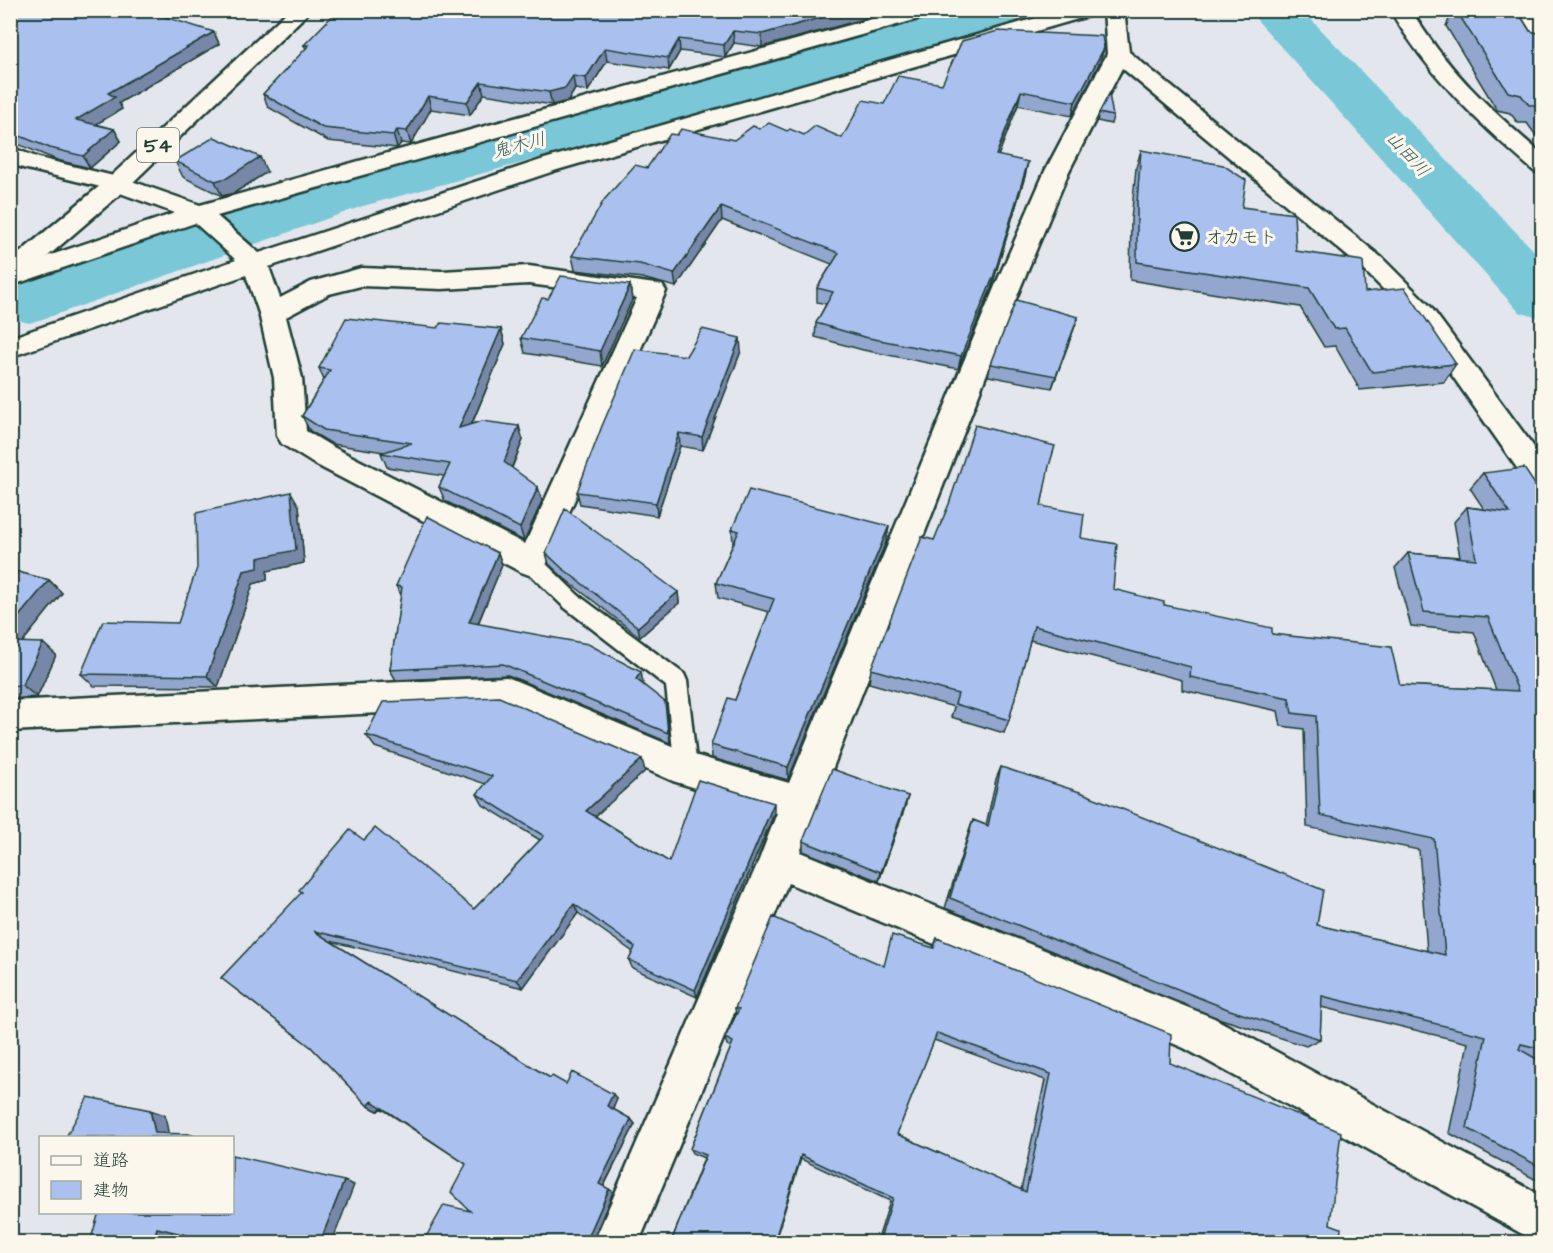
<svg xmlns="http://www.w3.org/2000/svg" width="1553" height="1253" viewBox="0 0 1553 1253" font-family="'Architects Daughter','Klee One',sans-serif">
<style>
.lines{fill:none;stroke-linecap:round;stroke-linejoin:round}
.river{fill:#79c7d7;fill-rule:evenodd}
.lane-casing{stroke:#1f3d34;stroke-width:5}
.street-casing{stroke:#1f3d34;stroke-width:5}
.primary-casing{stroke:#1f3d34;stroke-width:5}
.lane{fill:#fbf7ec;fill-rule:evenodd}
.street{fill:#fbf7ec;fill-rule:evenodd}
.primary{fill:#fbf7ec;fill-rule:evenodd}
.wall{fill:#92a6ce;stroke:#1f3d34;stroke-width:1.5;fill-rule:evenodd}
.shaded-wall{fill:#7787a7;stroke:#1f3d34;stroke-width:1.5}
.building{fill:#aac1ef;stroke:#1f3d34;stroke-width:1.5;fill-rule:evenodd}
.labels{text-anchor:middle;stroke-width:6;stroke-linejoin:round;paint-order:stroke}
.far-water-label{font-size:18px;font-style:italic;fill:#36605d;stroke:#fbf7ec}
.far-poi-label{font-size:18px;fill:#1f3d34;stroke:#fbf7ec;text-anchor:start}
.shield{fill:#fbf7ec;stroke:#61756b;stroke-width:1.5}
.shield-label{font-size:20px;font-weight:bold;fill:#1f3d34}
</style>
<rect width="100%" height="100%" fill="#e3e7ed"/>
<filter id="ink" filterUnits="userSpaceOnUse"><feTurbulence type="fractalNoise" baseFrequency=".0167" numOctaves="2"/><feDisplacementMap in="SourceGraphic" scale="12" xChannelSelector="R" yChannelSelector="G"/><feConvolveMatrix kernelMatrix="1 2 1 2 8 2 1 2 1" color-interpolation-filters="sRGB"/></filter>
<g filter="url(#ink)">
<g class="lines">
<!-- river -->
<path class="river" d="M961,10H1041L1034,21L958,44L363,206L52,316L29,323L10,318V284L321,180Z
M1248,10H1302L1542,259V319L1519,312Z"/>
<defs>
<path id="lane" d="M532,555L539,557L578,595L684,674L687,681L697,769L694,776L686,779L678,776L675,769L666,686L564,607L525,569L522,563L525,557Z"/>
<path id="street" d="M904,10H939L936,14L217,216L259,253L541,160L1064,10H1098L1095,14L557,170L269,267L280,298L311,282L361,268L442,271L529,266L662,285L666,291L543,572L532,576L521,572L311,462L282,444L277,436L274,378L259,313L246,275L10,357V338L236,260L195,223L10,286V269L175,213L109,189L23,168L10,163V147L39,158L126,179L200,205ZM529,284L637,298L525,544L331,446L306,431L302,378L286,317L329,294L361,286L442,289Z
M1104,10H1124L1129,52L1382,258L1430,306L1542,458V491L1531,488L1412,318L1364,270L1122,68L1069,171L1021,286L800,852L1214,1018L1542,1196V1242L1526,1236L1184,1048L788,883L639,1242H594L759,860L777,813L673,781L505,707L10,731V701L507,677L691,754L789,783L995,286L1045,171L1107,54Z
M1390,10H1411C1445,68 1492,111 1542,154V173L1534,171C1478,123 1428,75 1390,10Z
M1522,10H1542V46L1535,44L1525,32Z"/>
<path id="primary" d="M289,10H311L126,189L19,281L10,283V261L108,179Z"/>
</defs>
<!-- lane casing -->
<use href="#lane" class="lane-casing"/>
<!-- street casing -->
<use href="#street" class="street-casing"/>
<!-- primary casing -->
<use href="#primary" class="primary-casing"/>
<!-- lane -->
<use href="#lane" class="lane"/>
<!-- street -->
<use href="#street" class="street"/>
<!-- primary -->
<use href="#primary" class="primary"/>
</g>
<!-- wall -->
<path class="wall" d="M10,10L214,32L219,44L119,103L122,109L96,124L114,129L121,141L90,168L57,160L10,141Z
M1517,10L1530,31L1542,34V144L1527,123H1518L1510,113L1497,110L1446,26L1451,15L1449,11Z
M882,14L762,47L734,43L725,57L680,51L669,70L607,61L588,91L575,89L568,101L552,105L484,94L470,115L431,109L411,144L401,143L397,148L328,141L268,107L263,94L306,49L304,45Z
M1104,48L1100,62L1072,116L1018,105L998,156L1028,162L1025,176L991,289L958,369L863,350L815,337L816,323L826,304L817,302V288L832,264L722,220L676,287L642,278L575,270L572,256L647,168L677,135L734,140L759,129L787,131L804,135L842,138L884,104L942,84Z
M1099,113L1113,116L1111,124L1097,121Z
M1141,150L1242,207L1296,251L1365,292L1456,364L1444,382L1360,390L1335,346L1324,347L1300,307L1130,280L1131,220L1136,168Z
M175,161L267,172L234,193L222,196L183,177Z
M630,285L632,300L602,366L525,353L521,338Z
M1078,317L1052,388L988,376L991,364Z
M438,328L501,329L505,344L472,424L523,440L512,468L542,501L524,541L445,501L439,487L444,476L387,467L381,453L384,452L332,444L310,431L302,416L324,380L319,368Z
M741,351L703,450L680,446L657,516L580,504L577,492L686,356Z
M1048,466L1041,506L1081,538L1113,589L1164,605L1272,634L1400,685L1496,690L1474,632L1411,626L1395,568L1408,553L1460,557L1454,522L1467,507L1484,509L1470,488L1483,473L1542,495V1061L1539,1060L1542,1062V1183L1449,1133L1468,1043L1321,1007L1320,1039L1306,1046L1218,1018L945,908L969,831L973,820L986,825L996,779L1001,767L1317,925L1427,951L1419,850L1307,827L1304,729L1281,726L1278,711L1182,690V680L1030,640L1009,720L1004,733L951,717L954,707L869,683L871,669L934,540Z
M299,506L304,563L267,571V580L253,584L218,687L94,686L81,674L178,623Z
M889,526L886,542L788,780L712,758L711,745L735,700L769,612L718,598L716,583L733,544L732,529Z
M498,553L502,565L478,624L643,683L642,684L667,713L670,743L508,675L396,680L390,670L401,595L396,586Z
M546,553L678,592L679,603L640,637L565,579L549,564Z
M10,570L49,580L62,593L22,642L56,655L37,697L10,699Z
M366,735L645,771L595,816L669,862L774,814L697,997L632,968L629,960L633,952L578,913L523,988L330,941L550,1078L566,1084L617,1099L613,1109L631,1119L635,1124L604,1186L613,1192L470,1211L466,1164L381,1108L378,1111L368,1106L311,1047L221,978L364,840L474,909L540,840L483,805L477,794L486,784L375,747Z
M908,796L905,807L879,881L803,851V841Z
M937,938L1170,1063L1330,1224L1340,1242H877L890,1201L801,1159L671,1242L704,1158L692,1153L690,1149L731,1047L727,1045L725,1038L736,1015L735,1008L884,966L933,948ZM934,1040L1045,1080L1021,1190L897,1134Z"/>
<!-- shaded-wall -->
<path class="shaded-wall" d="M849,10H884L882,14L762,47V34Z
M733,31L734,43L725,57L724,45Z
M214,32L219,44L119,103L122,109L83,132L76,120L108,93Z
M679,39L680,51L669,70L668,58Z
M605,48L607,61L588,91L586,78Z
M1104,48L1100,62L1072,116L1075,102Z
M573,76L575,89L568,101L552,105L549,92Z
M481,82L484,94L470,115L467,102Z
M1021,91L1018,105L993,169L996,155Z
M428,96L431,109L411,144L407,131Z
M114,129L121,141L90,168L83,156Z
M397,130L401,143L397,148L393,135Z
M260,157L267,172L234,193L222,196L215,181Z
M1028,162L1025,176L991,289L958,369L961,356Z
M721,207L722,220L676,287L674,274Z
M630,285L632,300L602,366L600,351Z
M1078,317L1074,329L1052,388L1056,376Z
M501,329L505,344L464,442L459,428Z
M740,338L741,351L703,450L702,437Z
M519,426L523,440L508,476L504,462Z
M679,433L680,446L657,516L656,503Z
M538,487L542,501L524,541L520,528Z
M291,492L299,506L304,563L267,571V580L253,584L218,687L207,676L244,571L258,558Z
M889,526L886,542L788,780V767Z
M498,553L502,565L474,633L469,622Z
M49,580L62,593L13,654L10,653V627Z
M678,592L679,603L640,637L638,627Z
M43,643L56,655L37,697L22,685Z
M641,672L643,683L639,689L636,679Z
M642,759L645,771L590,821L586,811Z
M908,796L905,807L879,881L881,872Z
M774,803V814L697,997L695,990Z
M574,904L578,913L523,988L517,980Z
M613,1094L617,1099L611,1111L607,1106Z
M372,1101L382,1107L378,1111L368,1106Z
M150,1110L165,1115L169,1137L155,1133Z
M631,1119L635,1124L603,1187L599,1184Z
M188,1134L200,1137H187Z
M801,1155V1159L775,1241V1239Z
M344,1181L354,1185L332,1242H320Z
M609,1189L613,1192L592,1242H586Z
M157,1228L173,1230L169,1242H153Z"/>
<!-- building -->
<path class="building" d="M10,10H142L214,32L108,93L115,97L76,120L114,129L83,156L50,148L10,132Z
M338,10H849L762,34L733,31L724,45L679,39L668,58L605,48L586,78L573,76L565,88L549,92L481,82L467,102L428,96L407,131L397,130L393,135L323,128L263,94L309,45H304Z
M1456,10H1517L1530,31L1542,34V111L1539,105H1529L1521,95L1508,92Z
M998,31L1102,36L1104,48L1075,102L1021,91L996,155L1028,162L994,275L961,356L864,337L816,323L833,292L817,288L839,253L721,207L674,274L640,264L572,256L604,200L635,165L647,168L670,134L677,135L681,129L734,140L753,126L759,129L769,123L787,131L790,129L804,135L815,126L842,138L863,100L884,104L898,76L942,84L962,41Z
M1109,94L1113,116L1099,113Z
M214,137L260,157L227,178L215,181L175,161Z
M1141,150L1223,165L1246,180L1242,207L1294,214L1296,251L1363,261L1365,292L1405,288L1456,364L1372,372L1345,328L1334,329L1309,288L1137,262V202Z
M561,276L630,285L600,351L521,338L542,298L548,299Z
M1016,300L1078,317L1056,376L991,364Z
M346,318L438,328L441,323L501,329L459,428L482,421L519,426L504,462L538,487L520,528L439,487L450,464L381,453L412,443L324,430L302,416L330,370L319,368Z
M702,329L740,338L702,437L679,433L656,503L577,492L602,426L635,349L686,356Z
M975,425L1055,446L1049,466L1041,506L1084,514L1081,538L1117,544L1113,589L1164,602V605L1272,628V634L1391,647L1400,685L1518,691L1488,617L1424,612L1408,553L1476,559L1467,507L1510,513L1483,473L1524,468L1542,495V1049L1521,1044L1519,1049L1542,1062V1168L1467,1128L1486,1036L1322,996L1320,1039L1230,1010L950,898L973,820L988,826L1001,767L1080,792L1323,890L1317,925L1445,955L1434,839L1320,815L1316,716L1292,713L1289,698L1190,677L1191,667L1034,626L1009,720L955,704L958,694L871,669L922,537L934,540L949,504Z
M749,490L889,526L788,767L711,745L728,698L735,700L774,599L716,583L739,531L732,529Z
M291,492L296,550L258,558V568L244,571L207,676L81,674L103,621L178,623L197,568L196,513Z
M565,509L678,592L638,627L562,568L546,553Z
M427,516L498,553L469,622L588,644L641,672L636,679L665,702L668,733L503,664L390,670L402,587L396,586Z
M10,570L49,580L10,627Z
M10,642L43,643L22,685L10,686Z
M499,697L642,759L586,811L669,862L698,780L774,803L695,990L629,960L635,947L574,904L517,980L314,931L550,1078L552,1076L566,1084L572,1072L613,1094L607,1106L631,1119L599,1184L609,1189L586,1242H423L444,1205L470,1211L451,1192L466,1164L372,1101L368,1106L311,1047L221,978L302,892L299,890L350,830L364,840L375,828L474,909L544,836L477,794L492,776L366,735L383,702Z
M832,769L908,796L881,872L803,841Z
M773,917L884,966L892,935L934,948L937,938L1171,1034L1170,1063L1341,1132L1330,1224L1341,1228L1340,1242H879L893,1198L801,1155L775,1239L785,1242H671L706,1155L690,1149L733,1042L725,1038L739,1009L735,1008ZM937,1033L1051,1074L1026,1192L897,1134Z
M88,1097L150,1110L155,1133L188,1134L187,1137H66Z
M232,1155L344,1181L320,1242H216L157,1228L153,1242H90L99,1212H232Z"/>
</g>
<!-- icons -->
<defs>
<symbol id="supermarket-ring" viewBox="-11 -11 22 22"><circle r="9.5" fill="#fbf7ec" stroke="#1f3d34" stroke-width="1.5"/><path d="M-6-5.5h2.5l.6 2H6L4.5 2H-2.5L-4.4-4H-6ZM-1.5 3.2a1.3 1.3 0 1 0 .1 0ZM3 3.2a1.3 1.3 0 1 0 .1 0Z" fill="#1f3d34"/></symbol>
</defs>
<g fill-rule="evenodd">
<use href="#supermarket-ring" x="1168" y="220" width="33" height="33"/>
</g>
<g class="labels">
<!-- far-water labels -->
<g class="far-water-label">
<text transform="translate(519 145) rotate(-15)" y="6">鬼木川</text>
<text transform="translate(1408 154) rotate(47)" y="6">山田川</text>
</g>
<!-- far-poi labels -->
<g class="far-poi-label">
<text x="1205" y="243">オカモト</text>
</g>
<!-- shield labels -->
<rect class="shield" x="137" y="128" width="42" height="34" rx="4.5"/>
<g class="shield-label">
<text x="158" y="152">54</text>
</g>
</g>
<!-- margin -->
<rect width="1553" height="1253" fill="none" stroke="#fbf7ec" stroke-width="36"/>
<rect x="18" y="18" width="1517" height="1217" fill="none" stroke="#1f3d34" stroke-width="2" filter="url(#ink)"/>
<!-- legend -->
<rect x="39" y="1136" width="195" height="78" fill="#fbf7ec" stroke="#a3ada2" stroke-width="1.5"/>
<rect x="51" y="1156" width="30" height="9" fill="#fbf7ec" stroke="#a3ada2" stroke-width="1.5"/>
<text x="93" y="1166" font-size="18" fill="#1f3d34">道路</text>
<rect x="51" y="1181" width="30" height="18" fill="#aac1ef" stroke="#a3ada2" stroke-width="1.5"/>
<text x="93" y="1196" font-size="18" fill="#1f3d34">建物</text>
</svg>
